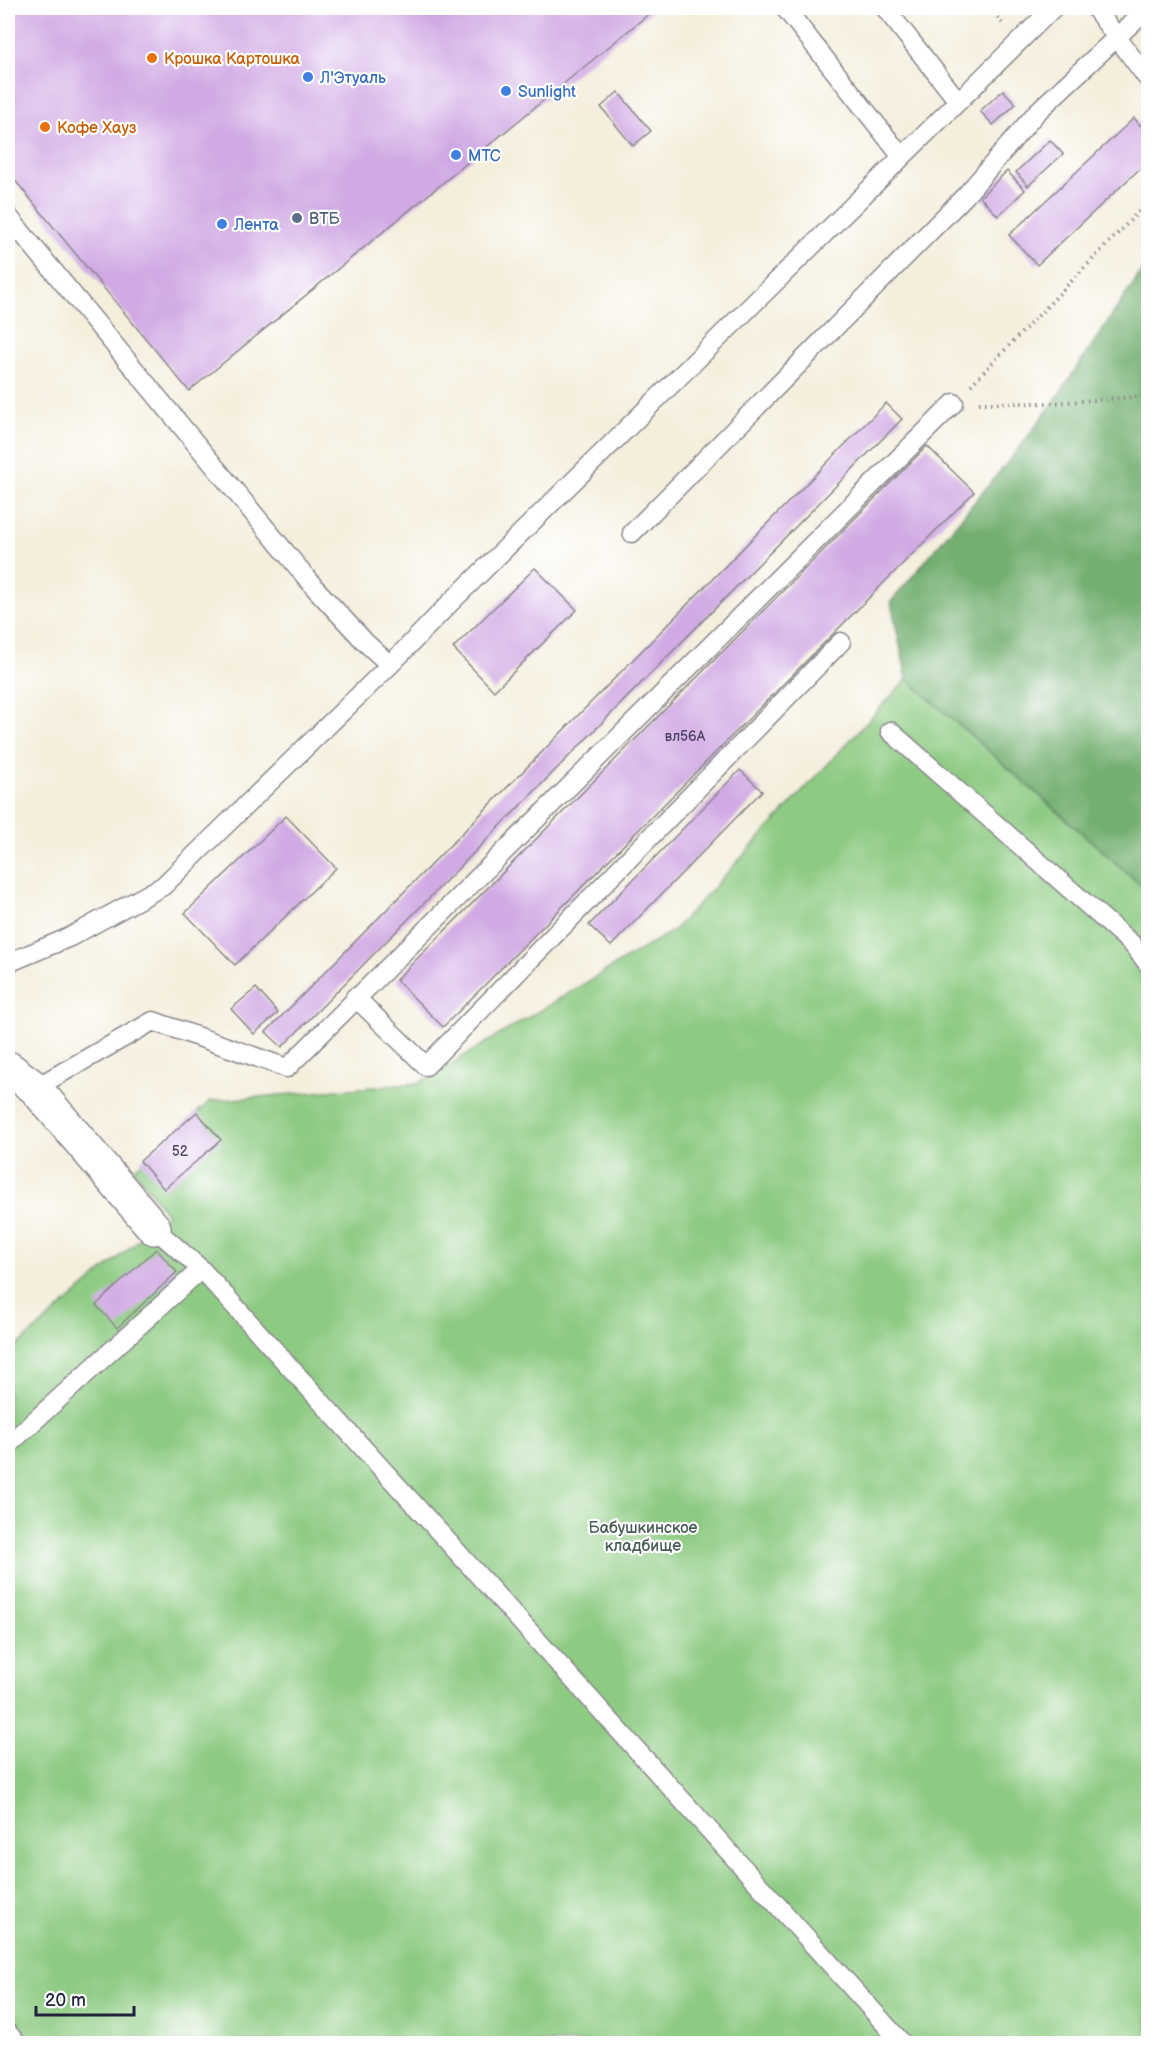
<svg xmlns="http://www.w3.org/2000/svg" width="1156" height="2051" viewBox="0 0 1156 2051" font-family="'Balsamiq Sans',sans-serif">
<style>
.green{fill:#8dcb82;stroke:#58765e;stroke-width:1.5}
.forest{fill:#72af70;stroke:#4a6856;stroke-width:1.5}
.building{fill:#d0aae4}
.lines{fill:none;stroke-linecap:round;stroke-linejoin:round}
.lane-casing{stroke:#8b888c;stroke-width:21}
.street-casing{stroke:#8b888c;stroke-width:36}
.path{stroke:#8b888c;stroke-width:4;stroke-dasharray:1.5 4.5;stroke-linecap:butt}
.lane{stroke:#fff;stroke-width:18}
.street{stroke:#fff;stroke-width:33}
.food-dot{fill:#e8710a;stroke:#fff;stroke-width:2}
.shop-dot{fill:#3f7fe0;stroke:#fff;stroke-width:2}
.service-dot{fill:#5c6f8a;stroke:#fff;stroke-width:2}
.labels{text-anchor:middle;stroke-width:4.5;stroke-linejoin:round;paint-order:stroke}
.number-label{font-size:14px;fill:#4e4465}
.food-label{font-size:16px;fill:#c56008;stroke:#fff;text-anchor:start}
.shop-label{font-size:16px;fill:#366cbe;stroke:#fff;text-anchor:start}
.service-label{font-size:16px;fill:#4e5e75;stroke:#fff;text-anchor:start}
.park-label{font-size:16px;fill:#475d54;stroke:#fff}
</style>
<rect width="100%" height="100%" fill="#fff"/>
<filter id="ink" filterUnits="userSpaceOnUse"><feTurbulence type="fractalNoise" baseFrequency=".0167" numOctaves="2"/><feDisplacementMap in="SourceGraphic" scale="12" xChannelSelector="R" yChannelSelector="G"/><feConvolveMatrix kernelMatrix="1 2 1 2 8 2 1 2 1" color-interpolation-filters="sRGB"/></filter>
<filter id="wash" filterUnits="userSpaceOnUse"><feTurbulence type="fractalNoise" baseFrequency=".008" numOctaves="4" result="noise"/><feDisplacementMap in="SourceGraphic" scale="24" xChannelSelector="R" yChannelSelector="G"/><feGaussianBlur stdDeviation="1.35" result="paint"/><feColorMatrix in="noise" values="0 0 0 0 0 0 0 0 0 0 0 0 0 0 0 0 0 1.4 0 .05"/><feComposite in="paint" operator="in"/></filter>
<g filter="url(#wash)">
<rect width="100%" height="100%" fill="#f4eedc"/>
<!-- green -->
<path class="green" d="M907,679L1148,891V2043H8V1354L167,1215L134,1169L210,1101L419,1083L674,930Z"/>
<!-- forest -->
<path class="forest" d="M1148,262V891L907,679L891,602L1012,457L1053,403Z"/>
<g id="blocks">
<!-- building -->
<path class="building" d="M8,8H656L189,391L8,172Z
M1003,90L1016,104L993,125L980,111Z
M618,92L651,131L633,146L601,107Z
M1134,118L1148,134V161L1037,265L1009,235Z
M1050,140L1063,154L1028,186L1016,172Z
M1007,171L1025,190L998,216L980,197Z
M886,403L902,419L282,1047L266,1032Z
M927,446L974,492L443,1027L396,980Z
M535,568L577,610L494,691L453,648Z
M740,770L762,791L611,946L589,925Z
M286,816L336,868L235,965L185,913Z
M256,988L278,1013L254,1034L231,1009Z
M197,1112L221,1140L164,1189L140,1161Z
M156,1249L177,1272L117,1328L96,1305Z"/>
</g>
</g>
<g filter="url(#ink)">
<use href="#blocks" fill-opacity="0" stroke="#8b888c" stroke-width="1.5"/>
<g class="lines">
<defs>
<path id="lane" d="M785,8L902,157
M885,8L958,101
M1095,8L1148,79
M8,216L315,588L365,642L390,665
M632,533L966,195L1037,112L1148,8
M890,731L1132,944L1148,964
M8,963L70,937L163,886L390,665L449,604L1053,8
M355,997L426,1066L841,642
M35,1088L153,1021L287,1068L954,403
M154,1228L201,1269L903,2044
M8,1445L201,1269
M8,2033L17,2044"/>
<path id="street" d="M8,1068L35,1088L154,1228"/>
</defs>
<!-- lane casing -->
<use href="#lane" class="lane-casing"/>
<!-- street casing -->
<use href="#street" class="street-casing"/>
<!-- path -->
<path class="path" d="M990,8L1002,23
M971,385L1148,202
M979,403H1053L1148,396"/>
<!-- lane -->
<use href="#lane" class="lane"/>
<!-- street -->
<use href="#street" class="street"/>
</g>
</g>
<!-- markers -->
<g class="food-dot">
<circle cx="152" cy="58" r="6"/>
<circle cx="45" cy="127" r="6"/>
</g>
<g class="shop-dot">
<circle cx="308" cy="77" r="6"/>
<circle cx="506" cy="91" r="6"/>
<circle cx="456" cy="155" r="6"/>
<circle cx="222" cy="224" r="6"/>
</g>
<circle class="service-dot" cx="297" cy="218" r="6"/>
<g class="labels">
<!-- number labels -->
<g class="number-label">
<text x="685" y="741">вл56А</text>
<text x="180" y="1156">52</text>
</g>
<!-- food labels -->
<g class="food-label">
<text x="164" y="64">Крошка Картошка</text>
<text x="57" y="133">Кофе Хауз</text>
</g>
<!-- shop labels -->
<g class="shop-label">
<text x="320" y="83">Л'Этуаль</text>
<text x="518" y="97">Sunlight</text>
<text x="468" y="161">МТС</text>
<text x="234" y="230">Лента</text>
</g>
<!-- service labels -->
<g class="service-label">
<text x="309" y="224">ВТБ</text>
</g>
<!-- park labels -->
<g class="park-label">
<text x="643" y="1533">Бабушкинское<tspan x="643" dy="18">кладбище</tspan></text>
</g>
</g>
<!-- margin -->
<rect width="1156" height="2051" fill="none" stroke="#fff" stroke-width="30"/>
<!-- scale -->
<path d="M36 2006v9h98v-9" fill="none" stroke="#22223b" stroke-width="3"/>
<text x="45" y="2006" font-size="18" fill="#22223b" stroke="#ffffff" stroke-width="4.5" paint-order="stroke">20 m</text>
</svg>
